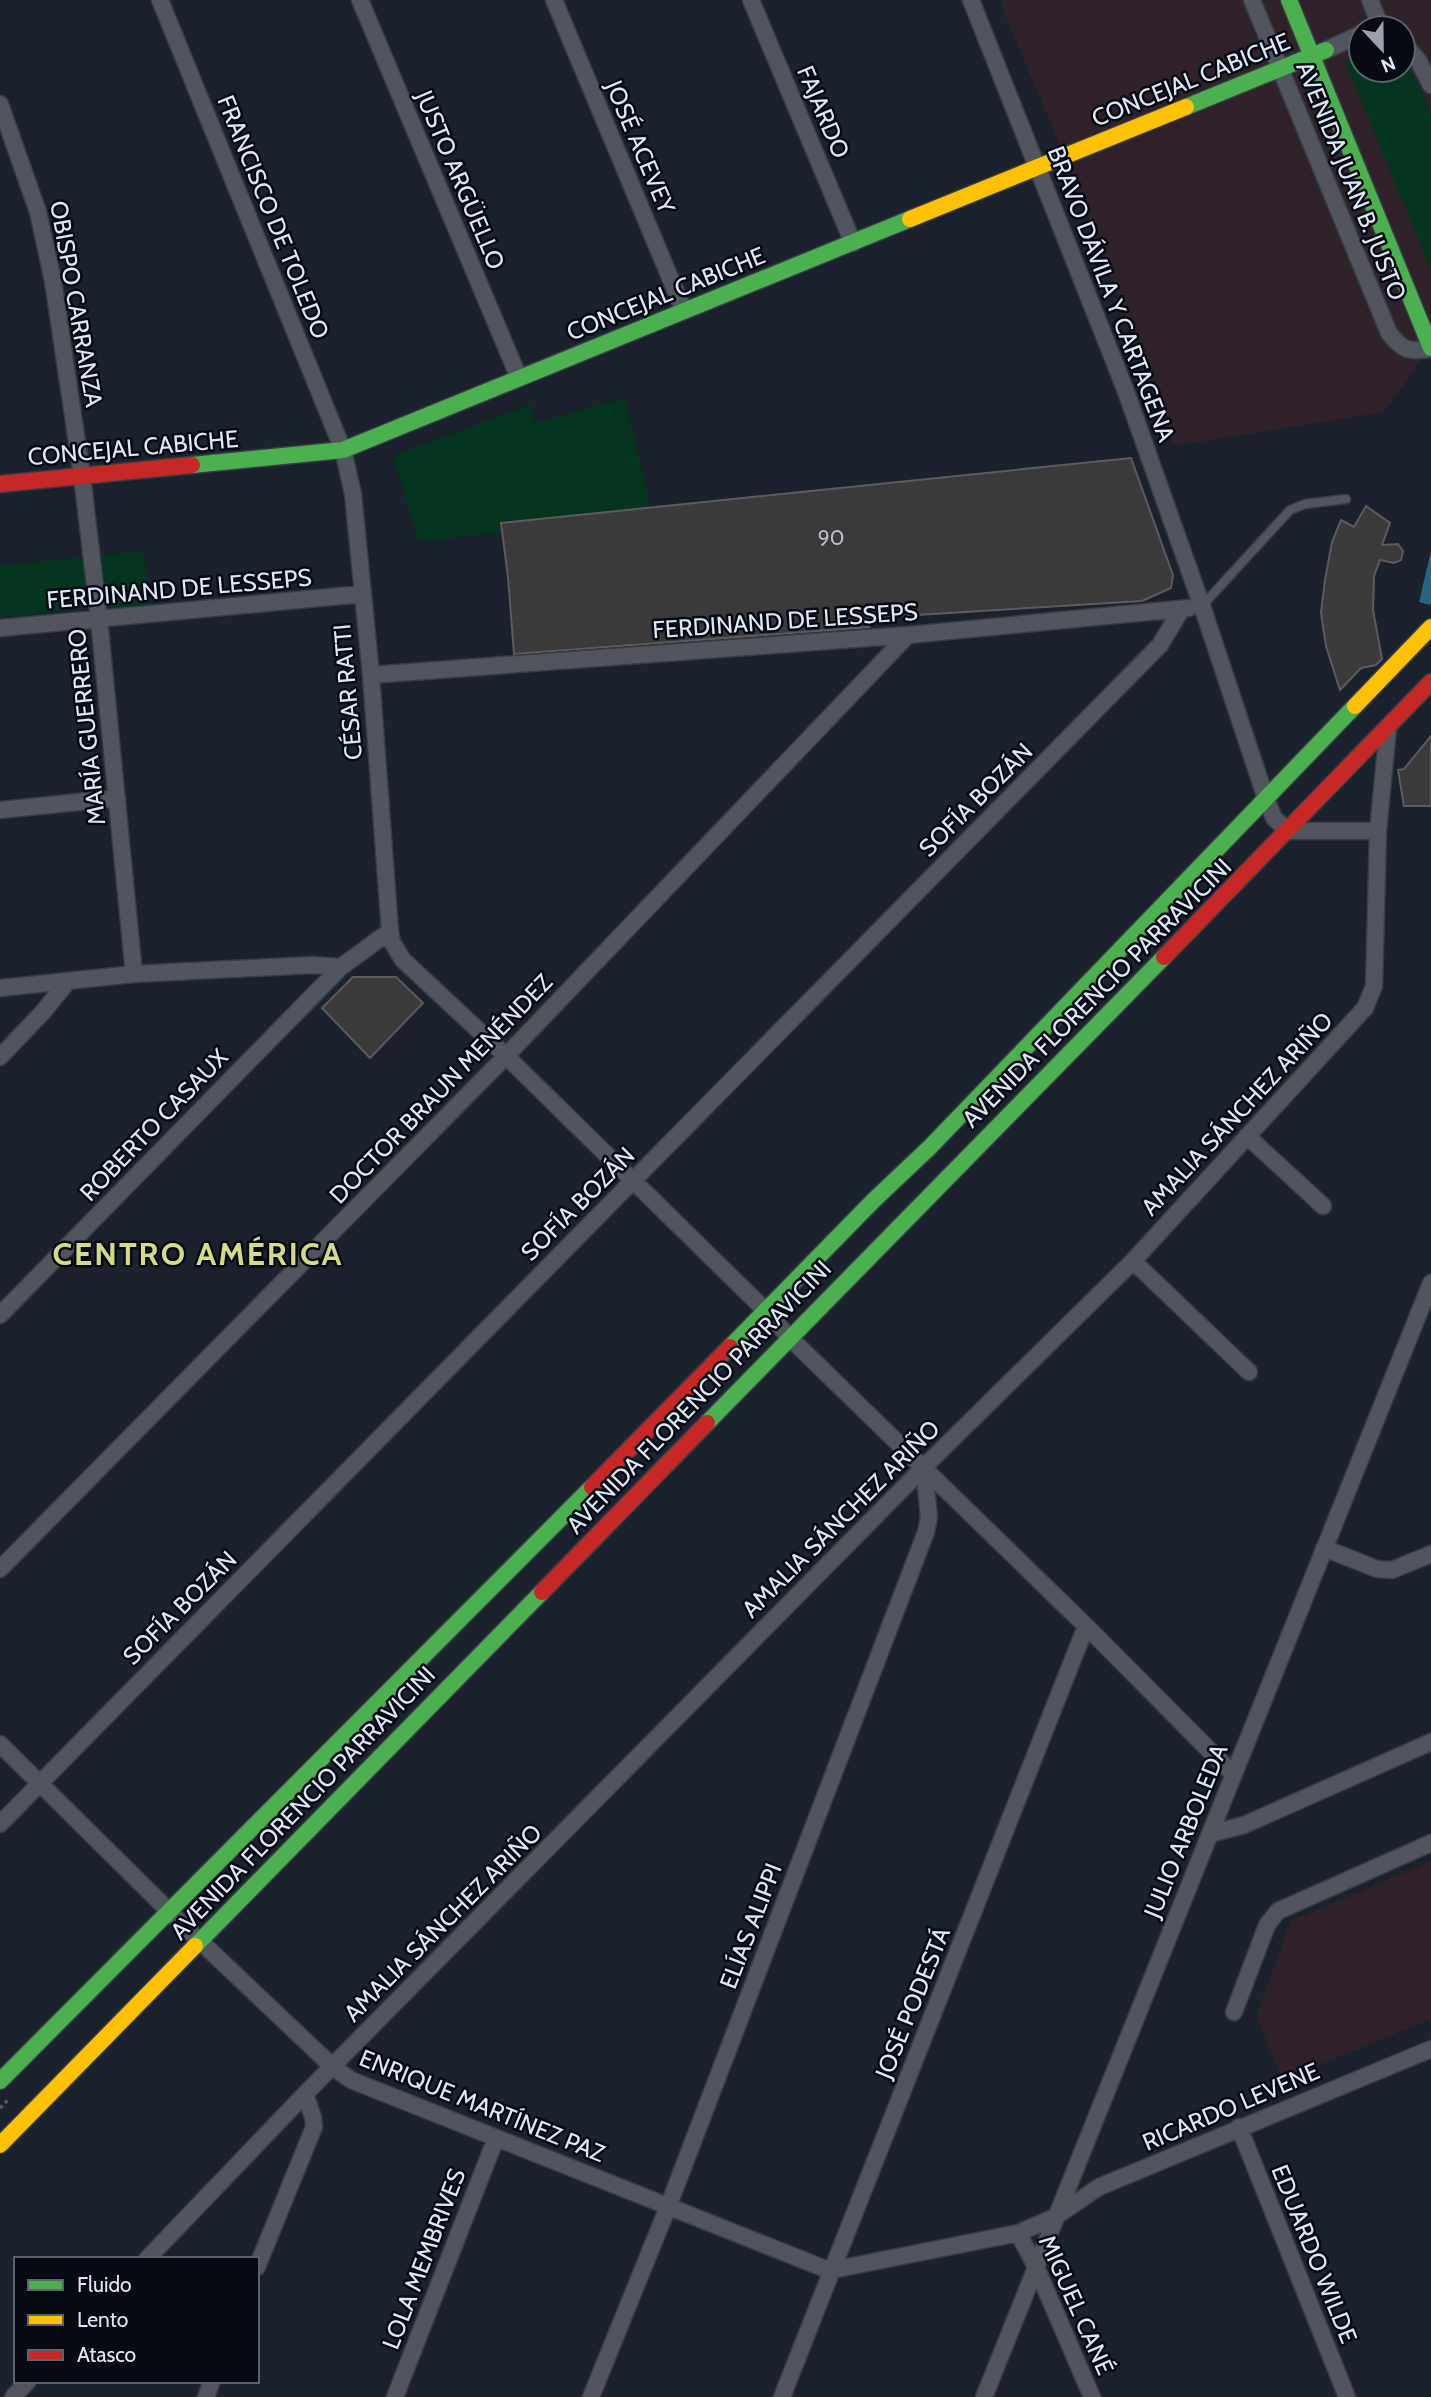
<svg xmlns="http://www.w3.org/2000/svg" width="1431" height="2397" viewBox="0 0 1431 2397" font-family="Cabin,sans-serif">
<style>
.industrial{fill:#30222b;fill-rule:evenodd}
.green{fill:#04361f}
.water{fill:#286582}
.building{fill:#3a393b;stroke:#5c5a5c;stroke-width:2}
.lines{fill:none;stroke-linecap:round;stroke-linejoin:round}
.lane-casing{stroke:#373c45;stroke-width:11}
.street-casing{stroke:#373c45;stroke-width:19}
.fast-casing{stroke:#373c45;stroke-width:19}
.slow-casing{stroke:#373c45;stroke-width:19}
.jam-casing{stroke:#373c45;stroke-width:19}
.path{stroke:#555961;stroke-width:3.5;stroke-dasharray:3.5 3.5;stroke-linecap:butt}
.lane{stroke:#50555e;stroke-width:8}
.street{stroke:#50555e;stroke-width:16}
.fast{stroke:#4caf50;stroke-width:16}
.slow{stroke:#ffc107;stroke-width:16}
.jam{stroke:#c62828;stroke-width:16}
.labels{text-anchor:middle;stroke-width:5;stroke-linejoin:round;paint-order:stroke}
.number-label{font-size:21px;fill:#b5bcc6}
.street-label{font-size:24px;fill:#dee7f4;stroke:#060b13}
.district-label{font-size:32px;font-weight:bold;letter-spacing:2px;fill:#d4d98b;stroke:#060b13}
</style>
<rect width="100%" height="100%" fill="#1b222d"/>
<!-- industrial -->
<path class="industrial" d="M999,0H1431V347L1384,412L1173,446L1081,196ZM1361,28H1403V70H1361Z
M1431,1861V2019L1283,2080L1256,2016L1291,1921Z"/>
<!-- green -->
<path class="green" d="M1357,48H1361V70H1403V58L1423,93L1431,115V270L1345,61Z
M625,398L651,510L501,521L502,532L419,542L393,456L531,404L535,423Z
M144,551L150,607L107,609L102,555Z
M86,557L88,608L0,617V566Z"/>
<!-- water -->
<path class="water" d="M1431,551V602L1430,605L1419,602Z"/>
<!-- building -->
<path class="building" d="M1131,458L1173,575L1171,588L1142,601L868,618L869,627L514,654L508,577L501,523Z
M1366,506L1390,523L1382,545L1398,544L1403,551L1401,560L1394,563L1380,560L1374,576L1373,610L1382,659L1376,665L1361,668L1340,690L1326,646L1321,613L1325,580L1332,542L1341,520L1354,527Z
M1431,736V806H1404L1398,770L1404,769Z
M353,977H396L423,1003L370,1058L322,1008Z"/>
<g class="lines">
<defs>
<path id="lane" d="M1202,606L1290,510L1305,504L1346,499"/>
<path id="street" d="M160,0L343,450L353,494L371,675L390,931L392,942L403,960L506,1056L765,1310L789,1337L1086,1626L1233,1774
M360,0L519,378
M554,0L684,311
M751,0L853,243
M971,0L1125,389L1202,606L1266,799L1274,818L1288,831H1378
M1252,0L1389,333C1403,351 1409,352 1431,349
M1370,0L1381,28
M1403,43L1418,60L1431,85
M1326,50L1361,34
M0,104L38,212L53,281L82,476L99,619L134,974
M0,628L362,594
M371,675L908,635L1189,608
M0,810L117,798
M0,988L134,974L312,965L341,967L390,931
M0,1057L43,1012L68,981
M1247,1136L1323,1206
M1133,1261L1249,1372
M0,1315L341,967
M1324,1548L1377,1569L1392,1570L1431,1554
M0,1569L506,1056L908,635
M0,1744L183,1925L333,2067L351,2080L823,2268L832,2270L1018,2233L1055,2217L1099,2187L1431,2049
M0,1824L1160,645L1181,610
M1210,1834L1244,1825L1431,1742
M1234,2012L1267,1925L1278,1911L1431,1843
M1239,2127L1347,2397
M1018,2233L1036,2267L1092,2397
M147,2259L305,2094L924,1467L1133,1261L1365,1008L1374,986L1378,831L1388,728
M257,2267L314,2127L313,2117L305,2094
M13,2397L28,2381
M206,2397L212,2381
M395,2397L496,2138
M591,2397L668,2207L926,1532L929,1517L924,1467
M782,2397L1086,1626
M984,2397L1431,1283"/>
<path id="fast" d="M1289,0L1431,348
M1186,107L1326,50
M192,465L343,450L910,219
M730,1347L873,1201L930,1147L1355,706
M707,1423L1164,957
M195,1946L542,1592
M0,2081L592,1487"/>
<path id="slow" d="M910,219L1186,107
M1355,706L1431,627
M0,2145L195,1946"/>
<path id="jam" d="M0,484L192,465
M1164,957L1431,682
M592,1487L730,1347
M542,1592L707,1423"/>
</defs>
<!-- lane casing -->
<use href="#lane" class="lane-casing"/>
<!-- street casing -->
<use href="#street" class="street-casing"/>
<!-- fast casing -->
<use href="#fast" class="fast-casing"/>
<!-- slow casing -->
<use href="#slow" class="slow-casing"/>
<!-- jam casing -->
<use href="#jam" class="jam-casing"/>
<!-- path -->
<path class="path" d="M0,2108L9,2099"/>
<!-- lane -->
<use href="#lane" class="lane"/>
<!-- street -->
<use href="#street" class="street"/>
<!-- fast -->
<use href="#fast" class="fast"/>
<!-- slow -->
<use href="#slow" class="slow"/>
<!-- jam -->
<use href="#jam" class="jam"/>
</g>
<g class="labels">
<!-- number labels -->
<g class="number-label">
<text x="831" y="545">90</text>
</g>
<!-- street labels -->
<g class="street-label">
<text transform="translate(1191 80) rotate(-22)" y="8">CONCEJAL CABICHE</text>
<text transform="translate(823 112) rotate(67)" y="8">FAJARDO</text>
<text transform="translate(640 147) rotate(67)" y="8">JOSÉ ACEVEY</text>
<text transform="translate(460 180) rotate(67)" y="8">JUSTO ARGÜELLO</text>
<text transform="translate(1351 181) rotate(68)" y="8">AVENIDA JUAN B. JUSTO</text>
<text transform="translate(273 217) rotate(68)" y="8">FRANCISCO DE TOLEDO</text>
<text transform="translate(666 294) rotate(-22)" y="8">CONCEJAL CABICHE</text>
<text transform="translate(1111 294) rotate(69)" y="8">BRAVO DÁVILA Y CARTAGENA</text>
<text transform="translate(76 304) rotate(80)" y="8">OBISPO CARRANZA</text>
<text transform="translate(133 448) rotate(-5)" y="8">CONCEJAL CABICHE</text>
<text transform="translate(179 589) rotate(-5)" y="8">FERDINAND DE LESSEPS</text>
<text transform="translate(785 621) rotate(-4)" y="8">FERDINAND DE LESSEPS</text>
<text transform="translate(348 692) rotate(-95)" y="8">CÉSAR RATTI</text>
<text transform="translate(87 727) rotate(-96)" y="8">MARÍA GUERRERO</text>
<text transform="translate(976 800) rotate(-45)" y="8">SOFÍA BOZÁN</text>
<text transform="translate(1097 993) rotate(-45)" y="8">AVENIDA FLORENCIO PARRAVICINI</text>
<text transform="translate(441 1089) rotate(-46)" y="8">DOCTOR BRAUN MENÉNDEZ</text>
<text transform="translate(1237 1114) rotate(-47)" y="8">AMALIA SÁNCHEZ ARIÑO</text>
<text transform="translate(154 1125) rotate(-46)" y="8">ROBERTO CASAUX</text>
<text transform="translate(578 1204) rotate(-45)" y="8">SOFÍA BOZÁN</text>
<text transform="translate(699 1397) rotate(-46)" y="8">AVENIDA FLORENCIO PARRAVICINI</text>
<text transform="translate(841 1519) rotate(-45)" y="8">AMALIA SÁNCHEZ ARIÑO</text>
<text transform="translate(180 1608) rotate(-45)" y="8">SOFÍA BOZÁN</text>
<text transform="translate(303 1803) rotate(-46)" y="8">AVENIDA FLORENCIO PARRAVICINI</text>
<text transform="translate(1186 1831) rotate(-68)" y="8">JULIO ARBOLEDA</text>
<text transform="translate(443 1923) rotate(-45)" y="8">AMALIA SÁNCHEZ ARIÑO</text>
<text transform="translate(751 1926) rotate(-69)" y="8">ELÍAS ALIPPI</text>
<text transform="translate(913 2003) rotate(-68)" y="8">JOSÉ PODESTÁ</text>
<text transform="translate(482 2106) rotate(22)" y="8">ENRIQUE MARTÍNEZ PAZ</text>
<text transform="translate(1231 2107) rotate(-23)" y="8">RICARDO LEVENE</text>
<text transform="translate(1314 2254) rotate(68)" y="8">EDUARDO WILDE</text>
<text transform="translate(424 2259) rotate(-69)" y="8">LOLA MEMBRIVES</text>
<text transform="translate(1076 2305) rotate(66)" y="8">MIGUEL CANÉ</text>
</g>
<!-- district labels -->
<g class="district-label">
<text x="198" y="1265">CENTRO AMÉRICA</text>
</g>
</g>
<!-- legend -->
<rect x="14" y="2257" width="245" height="126" fill="#060b13" stroke="#5c636d" stroke-width="2"/>
<rect x="28" y="2280" width="35" height="10" fill="#4caf50" stroke="#5c636d" stroke-width="2"/>
<text x="77" y="2292" font-size="21" fill="#dee7f4">Fluido</text>
<rect x="28" y="2315" width="35" height="10" fill="#ffc107" stroke="#5c636d" stroke-width="2"/>
<text x="77" y="2327" font-size="21" fill="#dee7f4">Lento</text>
<rect x="28" y="2350" width="35" height="10" fill="#c62828" stroke="#5c636d" stroke-width="2"/>
<text x="77" y="2362" font-size="21" fill="#dee7f4">Atasco</text>
<!-- north arrow -->
<g transform="translate(1382 49) rotate(158)"><circle r="33" fill="#060b13" stroke="#5c636d" stroke-width="2"/>
<path d="M0-5L12 26L0 18L-12 26Z" fill="#9aa2ae"/>
<text y="-10" font-size="19" font-weight="bold" text-anchor="middle" fill="#dee7f4">N</text>
</g>
</svg>
